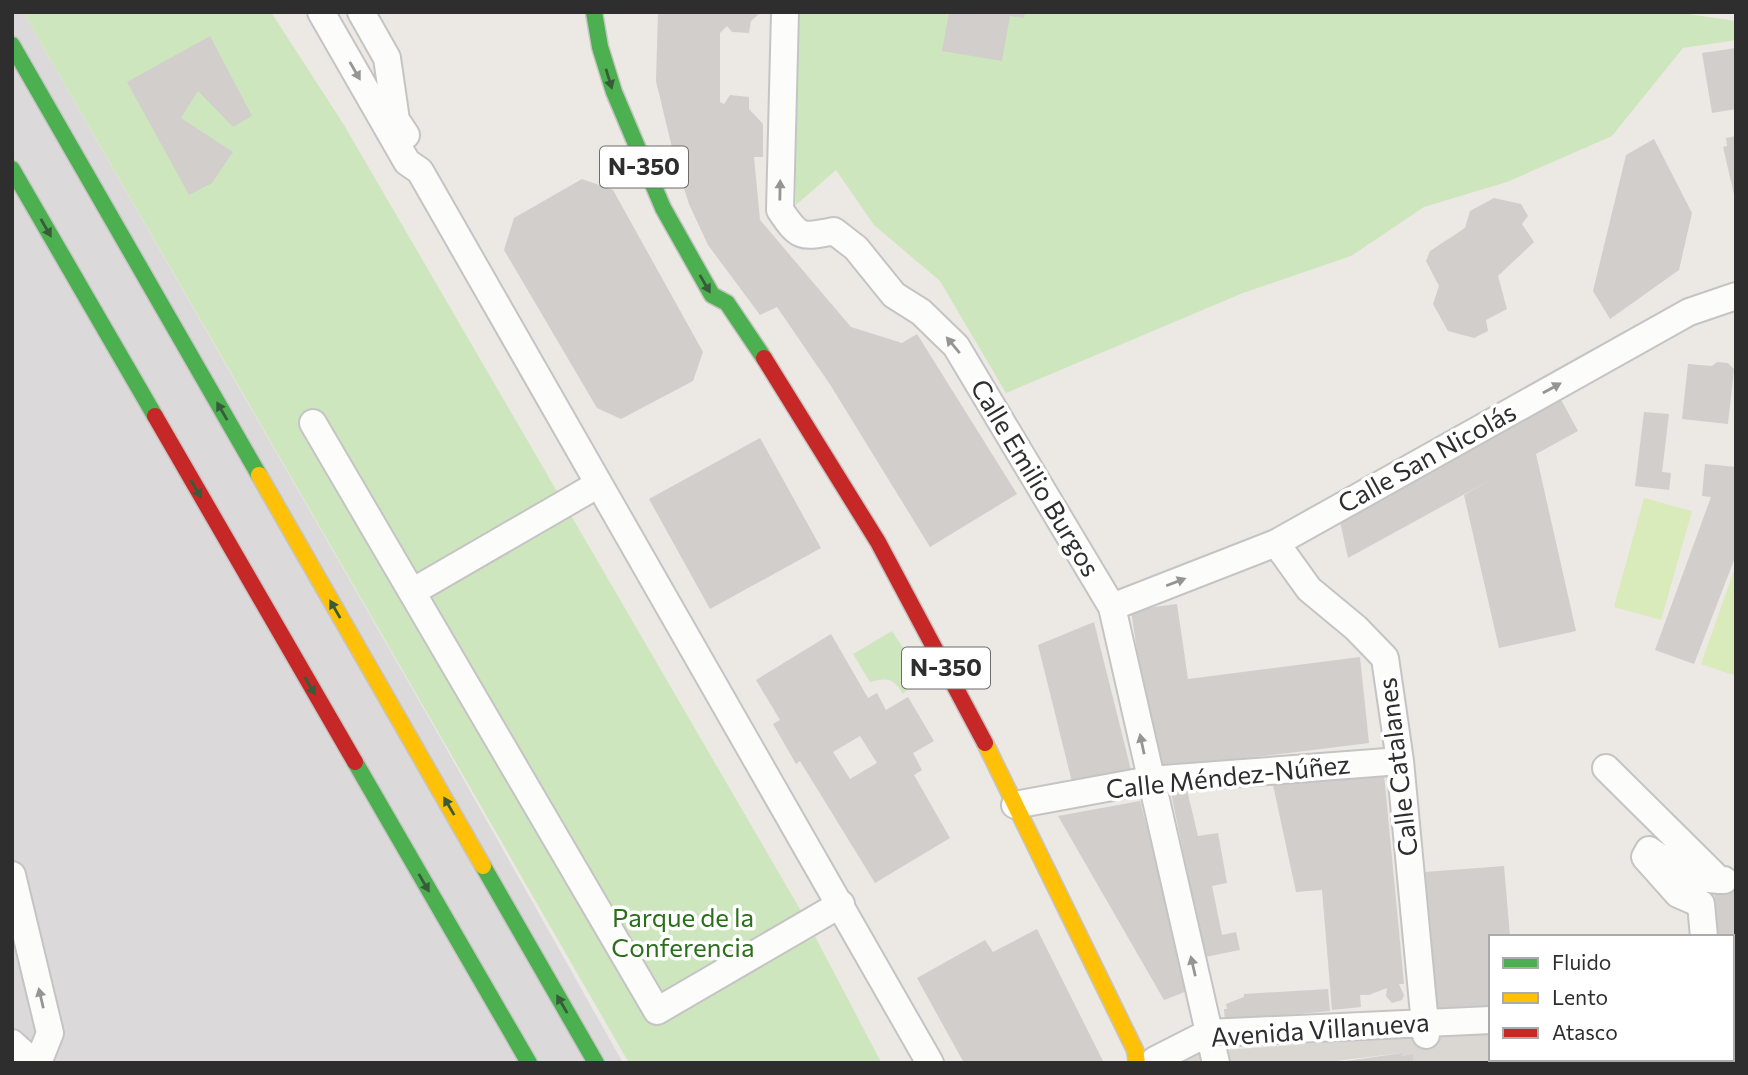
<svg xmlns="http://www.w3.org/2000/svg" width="1748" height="1075" viewBox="0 0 1748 1075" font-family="Commissioner,sans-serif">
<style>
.industrial{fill:#dcd9db}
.green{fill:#cee6be}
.pitch{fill:#d9eabb}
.plaza{fill:#dad6d2}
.building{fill:#d1cecb;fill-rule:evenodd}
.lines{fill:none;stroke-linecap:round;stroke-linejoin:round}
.street-casing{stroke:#c5c4c5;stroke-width:30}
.fast-casing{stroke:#c6c5c4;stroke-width:19}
.slow-casing{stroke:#c6c5c4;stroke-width:19}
.jam-casing{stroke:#c6c5c4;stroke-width:19}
.street{stroke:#fcfcfb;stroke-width:26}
.fast{stroke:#4caf50;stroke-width:16}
.slow{stroke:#ffc107;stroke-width:16}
.jam{stroke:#c62828;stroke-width:16}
.oneway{fill:#959594}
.oneway2{fill:#385b3a}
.labels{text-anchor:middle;stroke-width:7;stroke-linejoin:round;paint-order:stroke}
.shield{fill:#fff;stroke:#6d6d6d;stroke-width:2}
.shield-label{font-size:24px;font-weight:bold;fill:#2e2e2e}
.street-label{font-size:26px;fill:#2e2e2e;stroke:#fff}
.park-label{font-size:26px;fill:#2c6e1b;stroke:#fff}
</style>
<rect width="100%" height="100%" fill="#ece8e4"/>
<!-- industrial -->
<path class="industrial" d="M12,12H23L433,725L623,1063H12Z"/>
<!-- green -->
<path class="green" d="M23,12H271L344,125L808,923L881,1062L629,1063Z
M799,12H1674L1736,21V40L1683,48L1612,136L1507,182L1424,207L1351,256L1243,293L1006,393L940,281L874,225L836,170L796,205L794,122Z
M892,631C906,654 927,672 903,694C894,679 887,677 870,682L853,654Z"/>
<!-- pitch -->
<path class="pitch" d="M1644,498L1692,511L1661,620L1614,607Z
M1736,565V676L1701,664Z"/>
<!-- plaza -->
<path class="plaza" d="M1491,1030V1059L1715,1060L1732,1059V1057L1736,1056V1063H1414L1413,1054L1402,1056L1401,1053L1319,1063H1179L1191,1054L1213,1051Z"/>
<!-- building -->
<path class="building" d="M658,12H761L751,21L749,33L732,32L727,26L720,33V102L724,104L730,95L749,97V109L763,124V157H754L760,220L851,327L902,343L917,334L1017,494L930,547L831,386L777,307L760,315L708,245L689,204L675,160L656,81Z
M949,12H1025L1024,18L1010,16L1002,61L942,51Z
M210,36L252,116L233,127L198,91L181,118L233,152L212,183L189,195L127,82Z
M1736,48V109L1712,113L1702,53Z
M1736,136V198L1735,199L1723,147L1727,146L1726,138Z
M1654,139L1692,213L1679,270L1610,319L1593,291L1626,155Z
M582,179L613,190L703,352L693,381L621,419L597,408L504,250L514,218Z
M1494,198L1521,204L1528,216L1522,224L1534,242L1498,276L1507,309L1486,320L1488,331L1474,338L1448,331L1433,304L1439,286L1426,261L1430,251L1465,228L1470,211Z
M1717,362L1728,363L1734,369L1728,424L1682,419L1688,364L1712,366Z
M1559,396L1578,431L1536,454L1576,631L1499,648L1464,495L1492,479L1348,558L1339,517Z
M1644,412L1669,414L1662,472L1671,473L1669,490L1635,486Z
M760,438L821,548L710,609L649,499Z
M1705,464L1736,467V555L1694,664L1655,650L1711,497L1702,496Z
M1177,604L1188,679L1360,657L1369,743L1159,769L1142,685L1131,610Z
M1094,622L1131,770L1072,782L1038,645Z
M831,634L868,698L877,693L886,710L908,697L934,741L913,753L922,770L914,775L950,838L875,883L800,761L796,764L773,724L780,720L756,680ZM860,736L877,763L850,779L833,752Z
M1384,774L1404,984H1399L1404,995L1402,1000L1392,1003L1386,996L1387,988L1369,995H1360L1361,1007L1332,1010L1322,890L1296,892L1273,785Z
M1187,790L1198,836L1218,833L1227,883L1212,886L1222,935L1236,932L1240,950L1205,957L1171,793Z
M1140,801L1190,990L1164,1000L1058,816Z
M1504,866L1510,937H1491V1012L1436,1017L1425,872Z
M1736,887V991H1732V937H1718L1714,889Z
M1037,929L1104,1063H964L917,978L985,940L993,952Z
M1328,989L1330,1011L1225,1021L1224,1009H1227L1226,1004L1244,997V994Z
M1402,1053V1056L1413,1054L1414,1063H1333Z"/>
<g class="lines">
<defs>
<path id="street" d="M321,12L407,162L420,171L930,1063
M361,12L387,58L396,120L406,135
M785,12L780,210C799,238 801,238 834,231L856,248L894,295L921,312L956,346L1112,607L1216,1063
M313,423L657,1011L841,904
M1276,543L1309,589L1356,628L1385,658L1400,761L1426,1035
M412,592L597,485
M1112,607L1276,543L1689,312L1736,296
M1606,768L1719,880H1724
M1015,805L1150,780L1400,761
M12,875L50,1033L38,1063
M1704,937L1701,904L1678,894L1645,857L1649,850L1690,877L1719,880
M12,1043L34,1063
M1155,1060L1208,1033L1491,1020"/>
<path id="fast" d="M594,12L600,47L614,92L663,208L712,295L727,303L764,358
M12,45L259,475
M12,169L155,416
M355,762L529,1063
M483,866L596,1063"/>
<path id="slow" d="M259,475L483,866
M985,743L1135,1050L1137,1063"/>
<path id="jam" d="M764,358L878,542L985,743
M155,416L355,762"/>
</defs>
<!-- street casing -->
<use href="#street" class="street-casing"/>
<!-- fast casing -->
<use href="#fast" class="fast-casing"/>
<!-- slow casing -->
<use href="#slow" class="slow-casing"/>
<!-- jam casing -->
<use href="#jam" class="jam-casing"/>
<!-- street -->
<use href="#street" class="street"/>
<!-- fast -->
<use href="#fast" class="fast"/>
<!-- slow -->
<use href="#slow" class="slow"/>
<!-- jam -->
<use href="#jam" class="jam"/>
</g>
<!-- one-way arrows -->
<defs><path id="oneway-solid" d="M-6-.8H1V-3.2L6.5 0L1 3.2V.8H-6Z" transform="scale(1.75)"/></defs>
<g class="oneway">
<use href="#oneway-solid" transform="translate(355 71) rotate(60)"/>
<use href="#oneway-solid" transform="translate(780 190) rotate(-89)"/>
<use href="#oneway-solid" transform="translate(953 345) rotate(-130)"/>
<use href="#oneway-solid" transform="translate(1552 388) rotate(-29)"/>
<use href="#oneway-solid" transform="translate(1176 582) rotate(-21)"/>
<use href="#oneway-solid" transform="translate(1142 744) rotate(-102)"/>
<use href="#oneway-solid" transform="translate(1193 966) rotate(-103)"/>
<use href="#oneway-solid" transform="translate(41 998) rotate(-103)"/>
</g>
<g class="oneway2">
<use href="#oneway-solid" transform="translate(609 79) rotate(73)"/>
<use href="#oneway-solid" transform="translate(46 228) rotate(60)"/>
<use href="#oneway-solid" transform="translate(705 284) rotate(60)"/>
<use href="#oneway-solid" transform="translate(222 411) rotate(-120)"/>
<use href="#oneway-solid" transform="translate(196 489) rotate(60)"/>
<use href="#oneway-solid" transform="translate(335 609) rotate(-120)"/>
<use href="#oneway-solid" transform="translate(310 686) rotate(60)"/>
<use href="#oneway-solid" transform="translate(449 806) rotate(-120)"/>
<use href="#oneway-solid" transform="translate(424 883) rotate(60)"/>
<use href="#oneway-solid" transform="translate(562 1004) rotate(-120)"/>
</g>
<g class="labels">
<!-- shield labels -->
<g class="shield">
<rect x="600" y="146.5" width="88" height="41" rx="5"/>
<rect x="902" y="647.5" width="88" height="41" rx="5"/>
</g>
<g class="shield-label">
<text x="644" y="175">N-350</text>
<text x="946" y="676">N-350</text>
</g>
<!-- street labels -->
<g class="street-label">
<text transform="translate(1427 458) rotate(-29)" y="9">Calle San Nicolás</text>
<text transform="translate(1035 478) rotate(59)" y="9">Calle Emilio Burgos</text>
<text transform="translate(1398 767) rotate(-97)" y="9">Calle Catalanes</text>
<text transform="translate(1228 777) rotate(-6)" y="9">Calle Méndez-Núñez</text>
<text transform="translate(1320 1030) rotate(-4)" y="9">Avenida Villanueva</text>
</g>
<!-- park labels -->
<g class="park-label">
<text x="683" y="927">Parque de la<tspan x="683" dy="30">Conferencia</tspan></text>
</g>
</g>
<!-- border -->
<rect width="1748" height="1075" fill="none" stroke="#2e2e2e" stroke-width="28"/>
<!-- legend -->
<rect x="1489" y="935" width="245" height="126" fill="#ffffff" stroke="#ababab" stroke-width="2"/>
<rect x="1503" y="958" width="35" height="10" fill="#4caf50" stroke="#ababab" stroke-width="2"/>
<text x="1552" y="970" font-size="21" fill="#2e2e2e">Fluido</text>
<rect x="1503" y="993" width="35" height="10" fill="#ffc107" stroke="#ababab" stroke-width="2"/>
<text x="1552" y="1005" font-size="21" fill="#2e2e2e">Lento</text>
<rect x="1503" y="1028" width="35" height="10" fill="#c62828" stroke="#ababab" stroke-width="2"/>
<text x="1552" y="1040" font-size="21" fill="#2e2e2e">Atasco</text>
</svg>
